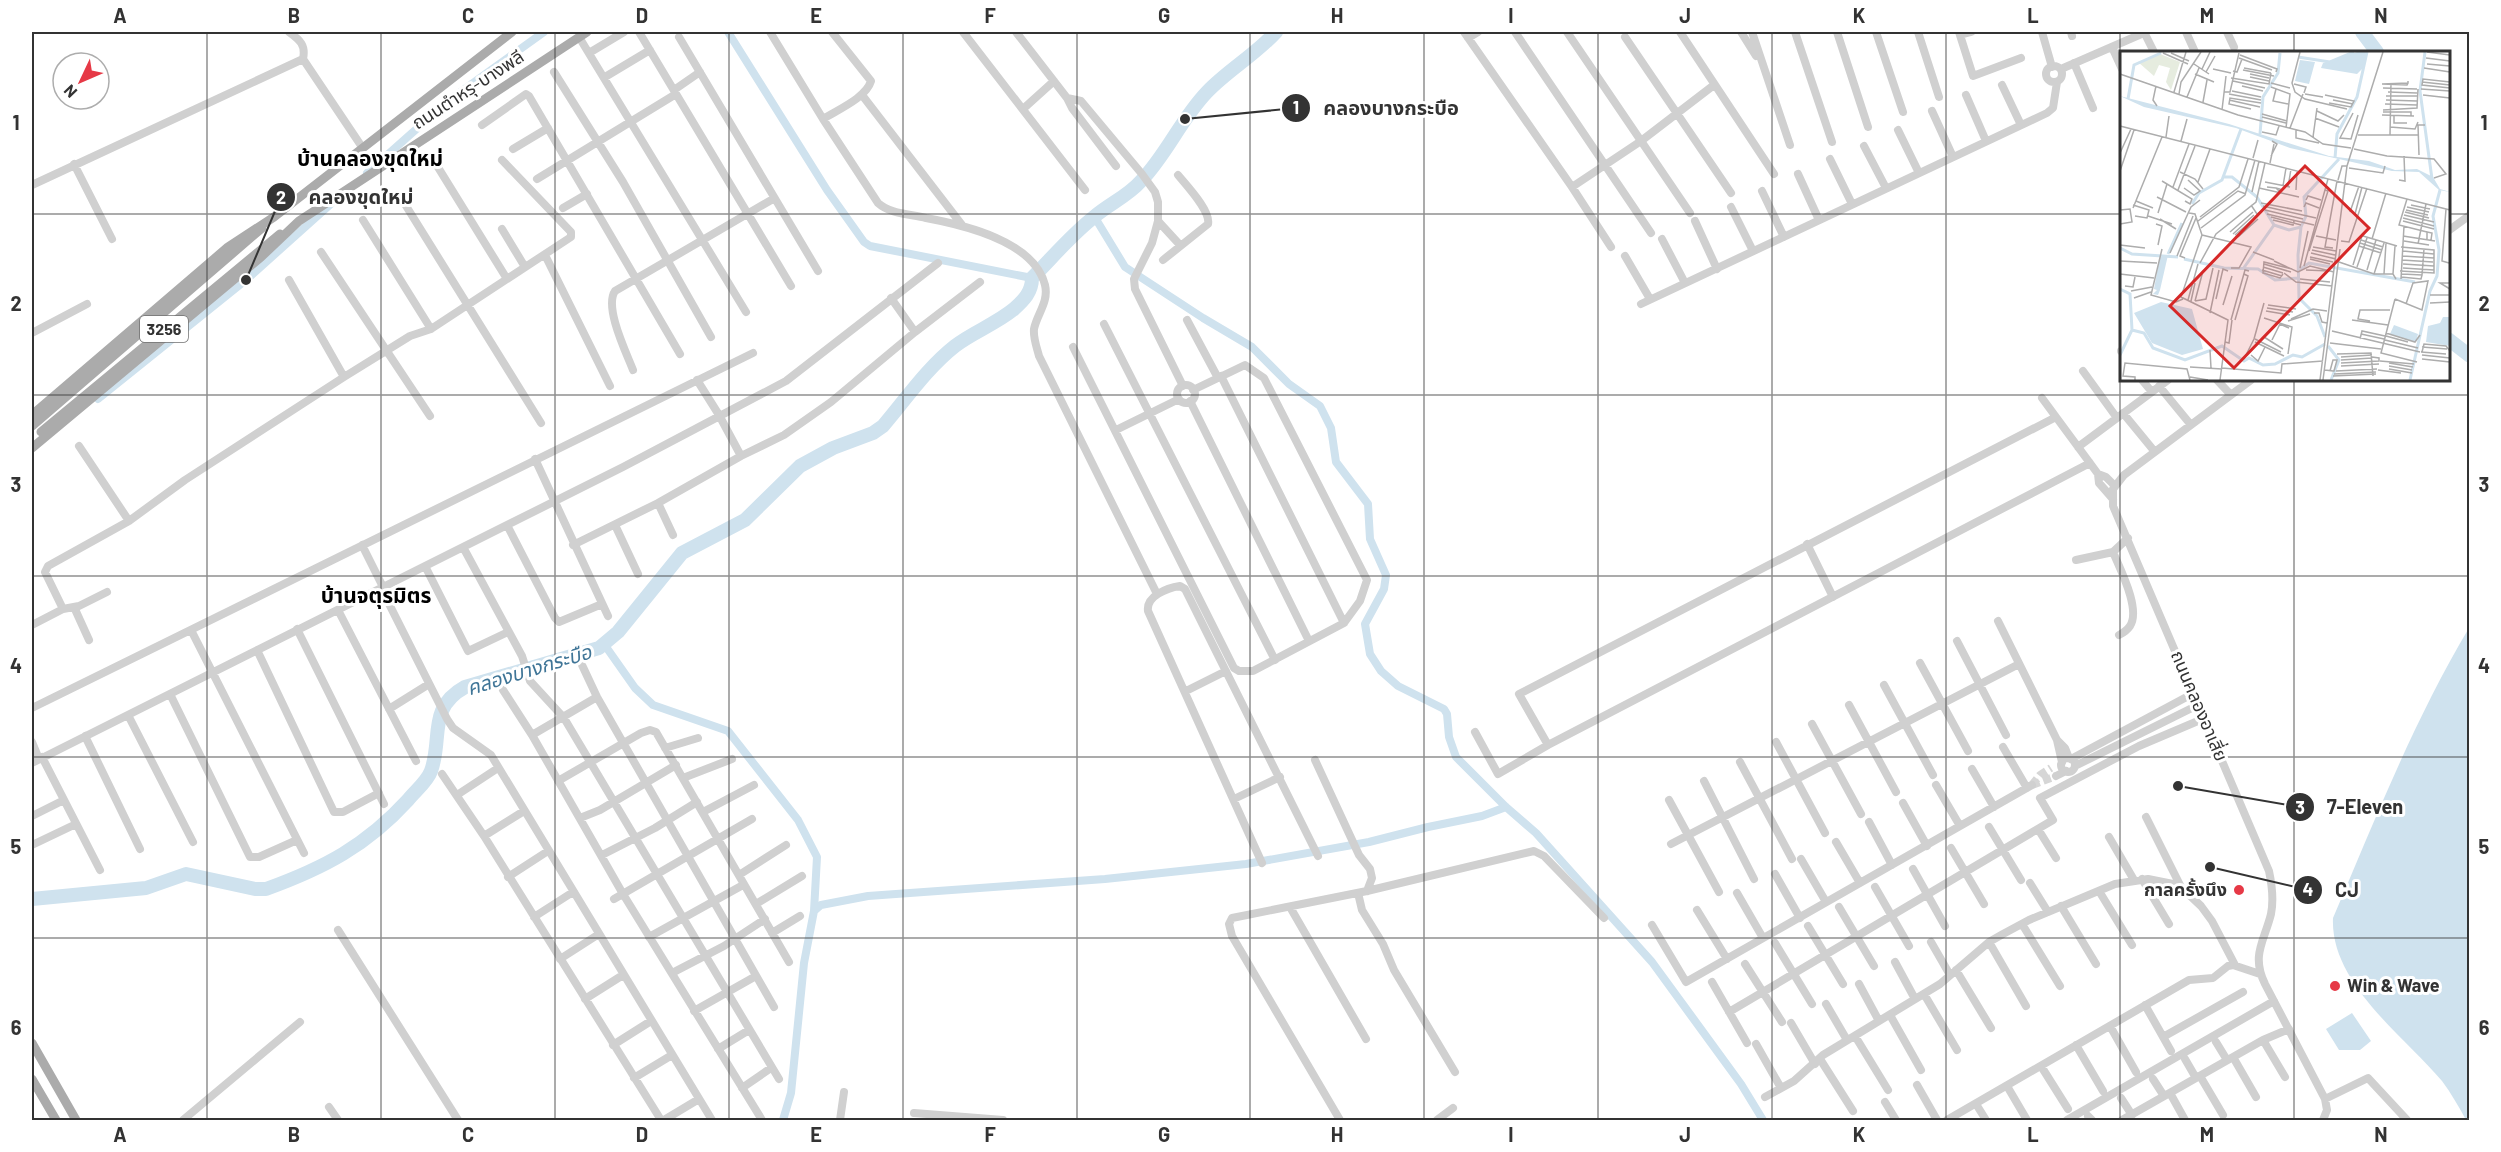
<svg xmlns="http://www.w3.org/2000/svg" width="2501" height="1152" viewBox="0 0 2501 1152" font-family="Barlow,'Noto Sans Thai',sans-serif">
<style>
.water{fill:#cfe2ee}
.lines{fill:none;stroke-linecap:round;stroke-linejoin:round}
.canal{stroke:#cfe2ee;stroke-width:8}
.river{stroke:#cfe2ee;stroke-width:14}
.minor-tunnel{stroke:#d6d6d6;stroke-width:8;stroke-dasharray:8 4;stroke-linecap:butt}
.minor{stroke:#d0d0d0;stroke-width:8}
.major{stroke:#ababab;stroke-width:9}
.grid{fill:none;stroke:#333;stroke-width:1.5;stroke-opacity:0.55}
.poi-dot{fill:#e63946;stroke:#fff;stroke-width:2}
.labels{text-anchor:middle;stroke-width:6;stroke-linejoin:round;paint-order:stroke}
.shield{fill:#fff;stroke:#707070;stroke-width:1.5}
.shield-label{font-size:16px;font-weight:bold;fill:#333}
.street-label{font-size:18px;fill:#333;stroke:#fff}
.poi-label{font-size:18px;font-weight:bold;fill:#333;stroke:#fff;text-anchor:end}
.water-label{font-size:20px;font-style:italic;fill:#3f7597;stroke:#fff}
.quarter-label{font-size:21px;font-weight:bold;fill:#000;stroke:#fff}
.inset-river{fill:none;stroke:#cfe2ee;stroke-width:3}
.inset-road{fill:none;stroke:#adadad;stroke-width:1.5}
.view{fill:#d62828;fill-opacity:0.15;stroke:#d62828;stroke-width:3}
.inset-edge{fill:none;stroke:#333;stroke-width:3}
.leader{fill:none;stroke:#333;stroke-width:2}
.callout-dot{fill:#333;stroke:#fff;stroke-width:2}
.mark-label{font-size:18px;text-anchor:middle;font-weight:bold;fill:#fff}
.callout-label{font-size:20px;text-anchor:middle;font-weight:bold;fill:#333;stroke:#fff;stroke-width:6;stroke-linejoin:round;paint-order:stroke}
.neatline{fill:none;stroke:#333;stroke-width:2}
.grid-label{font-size:20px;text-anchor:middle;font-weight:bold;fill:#333}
</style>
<rect width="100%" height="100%" fill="#fff"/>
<!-- water -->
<path class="water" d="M2469,628L2470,1120H2466C2459,1107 2451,1093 2442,1081C2404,1036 2330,983 2333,918C2375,820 2414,720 2469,628Z
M2352,1013L2371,1041L2360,1050H2339L2326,1029Z"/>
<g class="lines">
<!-- canal -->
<path class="canal" d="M728,32L827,190L864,242L870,246L1032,278
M367,173L448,101L544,32
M1094,216L1125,267L1203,318L1252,347L1289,384L1320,406L1331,428L1336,462L1368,504L1370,539L1386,575L1384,589L1365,624L1370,654L1381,671L1398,686L1444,709L1447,714L1449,737L1456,757L1506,807L1536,833L1652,962L1741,1084L1763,1120
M98,399L246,280L333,202
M604,644L635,688L653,705L728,731L798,820L817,857L814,911
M783,1120L791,1093L804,963L814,911L821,905L868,896L1105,879L1246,864L1369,842L1428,827L1482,816L1506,807"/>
<!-- river -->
<path class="river" d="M2362,32L2377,52
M2448,339L2470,356
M32,899L146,888L186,874L255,889H266C324,868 366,846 408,800C415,791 427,782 431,771C443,738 427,708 465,687L599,648L618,632L682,553L745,520L800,466L833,448L873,433L883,426C906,399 927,368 955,346C973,332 996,324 1014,309C1024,300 1032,292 1032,278C1052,258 1071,235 1094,217C1109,204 1128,196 1141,181C1167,154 1181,119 1207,92C1228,70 1255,55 1276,32"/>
<!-- minor-tunnel -->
<path class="minor-tunnel" d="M2032,785L2056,776
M2032,785L2040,775L2051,768"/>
<!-- minor -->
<path class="minor" d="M289,32C300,40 306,45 303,59
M639,32L791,286
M770,32L823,119L878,203C890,214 910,214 926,218C964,225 1034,241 1045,285C1049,302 1037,314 1034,329C1033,338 1037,348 1039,356L1157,594
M963,32L1085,190
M1016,32L1067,98L1081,101L1142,174L1155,192L1158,202V221L1152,243L1134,279L1135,289L1183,386
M1464,32L1572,187L1611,247
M1515,32L1651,233
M1567,32L1690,213
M1680,32L1774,174
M1741,32L1756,56
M1752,32L1790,145
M1795,32L1832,142
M1837,32L1868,127
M1876,32L1903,112
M1918,32L1939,97
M1959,32L1973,76L2021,58
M2042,32L2052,67
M2071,32L2072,36
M2144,32L2154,52
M2186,32L2195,52
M2227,32L2234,47
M1960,35L1971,32
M579,37L746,312
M679,37L818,271
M1625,37L1731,193
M1468,38L1478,32
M2112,47L2122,69
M589,53L624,32
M2074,63L2093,108
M2046 74a8 8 0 1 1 16 0a8 8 0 1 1-16 0Z
M2061,69L2146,32
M554,72L623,182L711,337
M605,77L650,50
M2002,85L2021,125
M674,90L700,72
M862,95L962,225
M1966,95L1986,141
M1067,98L1072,108L1116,166
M1023,109L1054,81
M1932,111L1953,157
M823,119C837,110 866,98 871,81L832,32
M482,125L526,94L529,96L680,354
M1898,130L1919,173
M1864,146L1886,188
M513,149L548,128
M431,156L507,279
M1830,159L1852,204
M74,164L112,239
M1798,174L1819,220
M537,179L676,94
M32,185L303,59L362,147
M1572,187L1641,141L1714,85
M1762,191L1784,237
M403,201L541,423
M1731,207L1753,251
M563,208L587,194
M363,220L431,329
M1158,221L1180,245
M1695,221L1717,269
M502,229L525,267
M2448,231L2470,215
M1662,239L1685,283
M321,252L430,416
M545,255L610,386
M1625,256L1650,299
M1163,260L1208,224C1211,211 1187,186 1178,175
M289,280L344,377
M891,298L915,332
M1641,304L2047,113L2053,108L2057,82
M1187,320L1218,378
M1104,324L1275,660
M32,333L87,304
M1073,347L1234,668L1239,671H1253L1344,623L1360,601L1367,580L1264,378L1245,365L1193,390
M2121,351H2122
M633,370C626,352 604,307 615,291L773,199
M2083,371L2117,418
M1221,376L1344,623
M697,380L719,415L741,456
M2142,380L2152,392
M2217,380L2231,395
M2251,380L2124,475L2113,489V506L2269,871C2272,885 2274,899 2271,914C2264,942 2251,955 2265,984L2325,1099L2327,1110L2323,1120
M1177 394a9 9 0 1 1 18 0a9 9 0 1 1-18 0Z
M2159,386L2191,425
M2042,398L2098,474L2099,483L2113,499
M1190,401L1309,641
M2123,413L2155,452
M1116,430L1179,399
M79,446L129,521
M2078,447L2168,380
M535,459L608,616
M2098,474L2106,477L2115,486
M658,503L673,535
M507,525L555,618L559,622L602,604
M615,525L638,574
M1807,544L1833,597
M362,545L383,587
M573,545L658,503L741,456L784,435L831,402L915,332L980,282
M463,547L522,656L530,681L564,718L779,1079
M2076,560L2113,552
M425,566L468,651L508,632
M381,588L447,719L453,728L491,755L712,1120
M74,607L89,640
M63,609L79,606L107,592
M338,610L416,761
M1998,621L2057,740L2065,748L2069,758
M32,625L63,609L45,572L48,566L129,521L185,480L344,377L410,336L431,329L571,237V232L502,160
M297,629L384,804
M191,630L304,853
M2119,635C2123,633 2128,629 2130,626C2141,609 2120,569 2113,552L2128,538
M1957,641L2006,735
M257,650L334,812H343L379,793
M1920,663L1968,751
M582,665L597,697L774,1007
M1884,685L1933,775
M503,690L532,735L623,894L762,1120
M1186,691L1226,671
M170,694L250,857H259L297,840
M1849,705L1896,792
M32,708L753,353
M389,709L429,684
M128,715L193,842
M1812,724L1861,814
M1475,732L1498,774L1548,745L2090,463
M532,735L597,697
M85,736L140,849
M2057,740L2062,762
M32,742L39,759
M1776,742L1825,833
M1548,745L1519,694L2056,417
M2003,747L2027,788
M665,748L698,738
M42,757L100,870
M2061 765a7 7 0 1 1 14 0a7 7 0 1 1-14 0Z
M2071,759L2194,693
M1315,760L1359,855L1370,869L1372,878L1367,891
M1740,762L1792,859
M32,763L623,467L786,381L938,263
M2075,766L2198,705
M1972,769L1994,807
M442,774L484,836L661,1120
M2056,776L2066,771
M683,778L732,759
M558,781L641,733L650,730L656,732L789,962
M1704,781L1754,879
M1936,785L1960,826
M457,795L498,768
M1234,799L1280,777
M1669,800L1719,892
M1903,803L1927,846
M703,812L754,785
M32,816L64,800
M2146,817L2181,887
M580,818L600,810L676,765
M1869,822L1892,865
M1989,827L2021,880
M2038,829L2056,858
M484,836L524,811
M2109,837L2134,880
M1836,842L1860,883
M1671,844L2019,664
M32,845L76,824
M1951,848L1984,904
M602,855L655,828L697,802
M1801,859L1826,902
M1262,863L1148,611C1146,596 1167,588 1180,586L1185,589L1318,856
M1913,869L1945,926
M1775,874L1800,918
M739,875L786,845
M508,877L548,851
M2142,879L2169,924
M2030,883L2048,912
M1875,887L1909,946
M2099,891L2132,945
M1358,893L1362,910L1383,944L1394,970L1455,1072
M1737,893L1763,938
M614,899L752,819
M756,904L802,876
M2061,906L2096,964
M1290,907L1366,1039
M1839,907L1874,966
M1697,910L1727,959
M534,917L573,892
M2022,924L2060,986
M1652,925L1686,982L2032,785
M1808,926L1843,984
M338,930L458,1120
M772,933L800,916
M649,937L743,885
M1931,942L1950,975
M1989,942L2026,1006
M1775,943L1812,1004
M560,959L599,934
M1895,962L1915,999
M1745,964L1782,1022
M1956,970L1991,1028
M672,973L724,946L765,919
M1712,982L1747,1043
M1859,984L1879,1021
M1924,994L1957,1050
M585,999L623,975
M1826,1004L1847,1040
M2145,1005L2171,1051
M694,1011L756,976
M1729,1012L2053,820L2040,798L2139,746L2205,718
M1890,1015L1921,1070
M1791,1023L1815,1064
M2110,1026L2136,1072
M1855,1036L1888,1090
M2163,1037L2243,992
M2263,1040L2285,1077
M2216,1042L2227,1060
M1756,1044L1781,1088
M613,1045L651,1021
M2076,1045L2103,1091
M718,1049L749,1030
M2233,1057L2256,1097
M1820,1059L1853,1111
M2185,1059L2196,1078
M2041,1066L2068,1109
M2200,1076L2223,1115
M634,1078L672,1055
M2153,1079L2164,1096
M1917,1085L1937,1120
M2007,1086L2027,1120
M742,1088L771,1068
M2170,1093L2185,1120
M1765,1097L1794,1081L1823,1055L1940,984L1989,942L2003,934L2029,920L2115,884L2148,879L2173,884L2184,890L2201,906L2212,921L2235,965
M2121,1098L2132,1115
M2325,1099L2368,1078L2407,1120
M1885,1102L1896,1120
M1976,1104L1986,1120
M329,1107L338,1120
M914,1113L1003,1120
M2088,1116L2092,1120
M183,1120L300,1022
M664,1120L699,1099
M840,1120L844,1092
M1340,1120L1232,936L1229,924L1232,918L1367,891L1534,851L1544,856L1604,918
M1437,1120L1453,1108
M1947,1120L2189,980L2213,978L2228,966L2233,965L2260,974
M2067,1120L2274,1001
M2122,1120L2263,1040L2289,1029"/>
<!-- major -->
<path class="major" d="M32,415L228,247L274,217L512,32
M32,426L262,228
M41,432L280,234
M32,448L261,257L299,221L587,32
M32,1043L76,1120
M32,1079L56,1120"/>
</g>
<!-- grid -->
<path class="grid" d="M207,32V1120M381,32V1120M555,32V1120M729,32V1120M903,32V1120M1077,32V1120M1250,32V1120M1424,32V1120M1598,32V1120M1772,32V1120M1946,32V1120M2120,32V1120M2294,32V52M32,214H2122M2448,214H2470M2294,380V1120M32,395H2470M32,576H2470M32,757H2470M32,938H2470"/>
<!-- markers -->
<g class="poi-dot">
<circle cx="2239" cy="890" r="6"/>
<circle cx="2335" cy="986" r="6"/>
</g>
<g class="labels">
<!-- shield labels -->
<rect class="shield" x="140" y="316" width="48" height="26" rx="4.5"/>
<g class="shield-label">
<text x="164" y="335">3256</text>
</g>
<!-- street labels -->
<g class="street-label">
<text transform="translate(468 90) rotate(-33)" y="6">ถนนตำหรุ-บางพลี</text>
<text transform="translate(2199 706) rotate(67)" y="6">ถนนคลองอาเสี่ย</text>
</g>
<!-- poi labels -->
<g class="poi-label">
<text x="2227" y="896">กาลครั้งนึง</text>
<text x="2347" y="992" text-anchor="start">Win &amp; Wave</text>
</g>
<!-- water labels -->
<g class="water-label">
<text transform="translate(529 670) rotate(-17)" y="7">คลองบางกระบือ</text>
</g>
<!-- quarter labels -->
<g class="quarter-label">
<text x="370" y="166">บ้านคลองขุดใหม่</text>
<text x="376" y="603">บ้านจตุรมิตร</text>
</g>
</g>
<!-- overview -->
<g transform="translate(2120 51)">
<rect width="330" height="330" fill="#fff"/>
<path d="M40,3L60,11L51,39L46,31L50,17L39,14L34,25L18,11Z" fill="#e6ecdf"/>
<path d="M237,1H246L243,17L237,23L201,17L203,12ZM180,9L195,11L189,33L175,30ZM0,45L109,73L209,105L249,110L275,119L297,118L313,126L320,138L330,141L319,139L299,121L272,120L170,97L116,77L24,56ZM48,204L40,239L38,244L33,243L37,239L34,238L40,205ZM41,251L72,258L83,298L62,304L32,292L14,262ZM323,266H330V295L306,291L308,275L320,272ZM274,274L298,283L296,291L270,283Z" fill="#cfe2ee"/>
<path class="inset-river" d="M305,1L300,40L312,128M178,6L210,11L234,1M8,48L14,14L41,2M140,83L143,46L158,22L160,2M215,107L217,83L237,46L247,1M103,126H112L137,146L154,174L123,218M72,153L79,142L102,129L121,78M154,174L169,179L181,176M0,197L12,203L58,206M48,203L62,172M64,208L104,217L138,218L155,229L178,227M179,219L189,212L295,231M0,238L10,243L12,279L0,304M12,279L24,282L33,297L65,309L102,295L124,310L129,307L143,314L155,313L173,304L182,306L205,293M205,286L197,265L179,247L178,204L181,176L186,165L184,146L219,108M208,295L219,309L211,329M290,329L310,240L317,225L319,199L313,165L320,139"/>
<path class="inset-road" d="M180,1L172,32L175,41L185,48L227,58M307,1L330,4M43,2L68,13M51,2L69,10M120,4L157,18L156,21M119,7L152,19M306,7L330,10M74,13L89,23M307,13L330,15M124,17L151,22M304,17L330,21M82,18L90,1M93,18L111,22M123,19L154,25M113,20L117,21L122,8M86,21L95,5M0,23L118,64L185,81L203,93L231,97M75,23L94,31M130,23L149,27M130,26L149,30M111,27L149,33L151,22M113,30L145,37M302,31L330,34M330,31L303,28L302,34L330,37M151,32L170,37M288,32L262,33L287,34L288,32V30M174,33L186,36L184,42M36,35L33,49L37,55M122,35L143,40M151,36L170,43L166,77M263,37L297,38M156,38L153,50L168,53M301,38L330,40M112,40L141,46M54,41L66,1M104,41H110L119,2M268,41L297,42M59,43L61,31L81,1M109,43L141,49M185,43L203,46M205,44L234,50L231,56L209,52M303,44L330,47M266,45H297M67,46L79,17M109,49L140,56M213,49L233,53M266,49L297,50M83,51L87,29M265,53L297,54M131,58L109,53L110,47L141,52M102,59L106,25M263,59L297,57L298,38M197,60L218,70L224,64M263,61H291V65M233,62L220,87L231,88L238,64M142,63L167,70M262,64L294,65M274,65V72H287M142,66L166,72M195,67L219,76M0,75L330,159M270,76L295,78L298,71M170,77L183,43M176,79V87L199,92M142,81L156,84L159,75M238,84H299M270,84L271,32M46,86L49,65M193,86L197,57M61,90L67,68M234,98L267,105L314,108L326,123L314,127M0,102L11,78M299,104L298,74H305M151,105L157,93L152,90M133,107L138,89M150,112L154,93M229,117L263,122L265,115M0,120L14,79M60,121L75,128L83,138M218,129L222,115H227M279,129L285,130L284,105M42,130L72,148L70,153L65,150M78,131L90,98M145,131L170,136M163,135L166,117M53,136L69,93M147,136L156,137L160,138V141L156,137M168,136L171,118M64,137L74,144L80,140L68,129M139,137L179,146M58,139L75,95M176,139L177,120M132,141L139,110M37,146L66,161M287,148L279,174L307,181M186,149L188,145L201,149M16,150L33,157M141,152L182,160M13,154L29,159L27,167L15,165M131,154L137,163L143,159M291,154L310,158M143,155L196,167M184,156L186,152L199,157M287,156L309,161M13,157L42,86M326,158L322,210L329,212M0,159L10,158L12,171L0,173M145,159L183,168M286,159L308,164M230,161L239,135M285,161L309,167M38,162L47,133M69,162L75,163L82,184L61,246L108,269L100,329M147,163L194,174M235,163L242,136M284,164L314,171M28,165L52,173M80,166L119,136L128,108M151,166L181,174M283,167L314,175M40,168L56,178M153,169L173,174L174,170M78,170L118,140L126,143M283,170L314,178M36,173L42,175L38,194M81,177L125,144L135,109M110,181L133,161M113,183L134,164M82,184L131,196L119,217H111M115,184L136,166M196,185L216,189M243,185L277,195M283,185L315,190M118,186L138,168M252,188L266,142M307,188V181L312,182L311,189M241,189L263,196M221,190L229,191L247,137M284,190L309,194M240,192L262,199M298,193L306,153M0,194L25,197M239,195L261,202M193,196L216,200M213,197L205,196L217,130M42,198L31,244L56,251L63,248M192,199L215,204M189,200L208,140L205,139M283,200L314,203M133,201L154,209M50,202L71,156L80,149M191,202L216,208M57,205L73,165M283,205L314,207M190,206L213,211M65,207L60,205L76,167M190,208L210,213M282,209L313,211M0,210L37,212M154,210L178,221L190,215L214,221M219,211L254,223H273L276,228M80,212L96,183L136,151L145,112M144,213L171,221M283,213L314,215M233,214L242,185M184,215L208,128M143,216L163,222M237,216L247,187M180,217L188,180M283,217L314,219M142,219L162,225M186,219L210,220M247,219L256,189M280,220L314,222V199L281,196M164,222L176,231L212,235M0,223L34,227M163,223L160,227L143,222L144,211L172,218M254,223L264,192M264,223L266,192M273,223L275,195M282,223L302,224L304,198M281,226L301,228L302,224M180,228L210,231M281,228L284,175M330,232H320L330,238M5,235L13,236L15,226M11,240L32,236M310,244H330M14,247L31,241M96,248L103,218L108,220M275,248L302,259L308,230L293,232L286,253M275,248L261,302L297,311M68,249L78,213M71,250L75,232M75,250L86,248L93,217M75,250L83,220M310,252L330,251M103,254L112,225M148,254L176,258M147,257L173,261M146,260L170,264M90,262L99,219M194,262H199L202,271L207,272M144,267L172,276L168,303M171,268L193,258L207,260M111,269L125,219L129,220M115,269L128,225L124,223M232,269L268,274M168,270L190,263M250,270L238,268L240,259H270M212,280L300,301M266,282L295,291L300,284M241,283L264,288M266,285L288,291M144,286L163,298M134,288L144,252M135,288L161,301M240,288L242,280L265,285M152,289L160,273L169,277M265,289L298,297M105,291L109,292L112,269M135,291L164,305M210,292L261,298M302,296L327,298M90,299L91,317M301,301L326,303M302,301L304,293L326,295L330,300M217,303L251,302L253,325M131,304L138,310L145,296M302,304L330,307M221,306L252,304M124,308L134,288M302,308L330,311M221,309L252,307M260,310L294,313M221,312L259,310V307L252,306M269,312L293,316M221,315L259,313M269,315L292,319M70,316L102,318M102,317L161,322L162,313L203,310M269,318L292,322M205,319L213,320H214L217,309H213L210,320M258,319L281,322M216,320L257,318M214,323L256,321M213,325L256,323M70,326L88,329M15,329V326L3,325L5,312L67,318L70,329M200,329L227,115L263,1M203,329L220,198"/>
<path class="view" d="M185,115L249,177L114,317L50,255Z"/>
<rect width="330" height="330" class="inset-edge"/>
</g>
<!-- callouts -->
<path class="leader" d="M1185 119L1296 108M246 280L281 197M2178 786L2300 807M2210 867L2308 890"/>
<g class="callout-dot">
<circle cx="1185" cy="119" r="6"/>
<circle cx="246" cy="280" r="6"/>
<circle cx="2178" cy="786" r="6"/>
<circle cx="2210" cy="867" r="6"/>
<circle cx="1296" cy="108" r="15"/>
<circle cx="281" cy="197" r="15"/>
<circle cx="2300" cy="807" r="15"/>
<circle cx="2308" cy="890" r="15"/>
</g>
<g class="mark-label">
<text x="1296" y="114">1</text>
<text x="281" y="204">2</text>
<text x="2300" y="814">3</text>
<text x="2308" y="896">4</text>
</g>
<g class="callout-label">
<text x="1391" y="115">คลองบางกระบือ</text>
<text x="361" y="204">คลองขุดใหม่</text>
<text x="2365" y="814">7-Eleven</text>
<text x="2347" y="897">CJ</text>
</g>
<!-- border -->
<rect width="2501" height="1152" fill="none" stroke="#ffffff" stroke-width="66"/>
<!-- north arrow -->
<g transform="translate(81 81) rotate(226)"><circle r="28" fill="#ffffff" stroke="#adadad" stroke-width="1.5"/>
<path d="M0-4.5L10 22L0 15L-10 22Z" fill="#e63946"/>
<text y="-9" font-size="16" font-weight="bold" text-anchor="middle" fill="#333333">N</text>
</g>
<rect x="33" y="33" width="2435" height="1086" class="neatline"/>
<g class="grid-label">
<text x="120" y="23">A</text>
<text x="294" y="23">B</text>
<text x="468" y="23">C</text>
<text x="642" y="23">D</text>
<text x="816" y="23">E</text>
<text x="990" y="23">F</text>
<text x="1164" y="23">G</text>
<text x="1337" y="23">H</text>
<text x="1511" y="23">I</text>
<text x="1685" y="23">J</text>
<text x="1859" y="23">K</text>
<text x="2033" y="23">L</text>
<text x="2207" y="23">M</text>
<text x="2381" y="23">N</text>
<text x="16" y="130">1</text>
<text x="2484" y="130">1</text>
<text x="16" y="311">2</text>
<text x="2484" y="311">2</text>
<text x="16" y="492">3</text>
<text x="2484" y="492">3</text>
<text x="16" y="673">4</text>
<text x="2484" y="673">4</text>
<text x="16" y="854">5</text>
<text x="2484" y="854">5</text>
<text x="16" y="1035">6</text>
<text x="2484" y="1035">6</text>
<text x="120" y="1142">A</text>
<text x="294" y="1142">B</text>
<text x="468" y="1142">C</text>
<text x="642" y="1142">D</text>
<text x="816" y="1142">E</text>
<text x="990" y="1142">F</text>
<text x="1164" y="1142">G</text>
<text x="1337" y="1142">H</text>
<text x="1511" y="1142">I</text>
<text x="1685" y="1142">J</text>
<text x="1859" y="1142">K</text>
<text x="2033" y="1142">L</text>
<text x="2207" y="1142">M</text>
<text x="2381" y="1142">N</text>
</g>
</svg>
